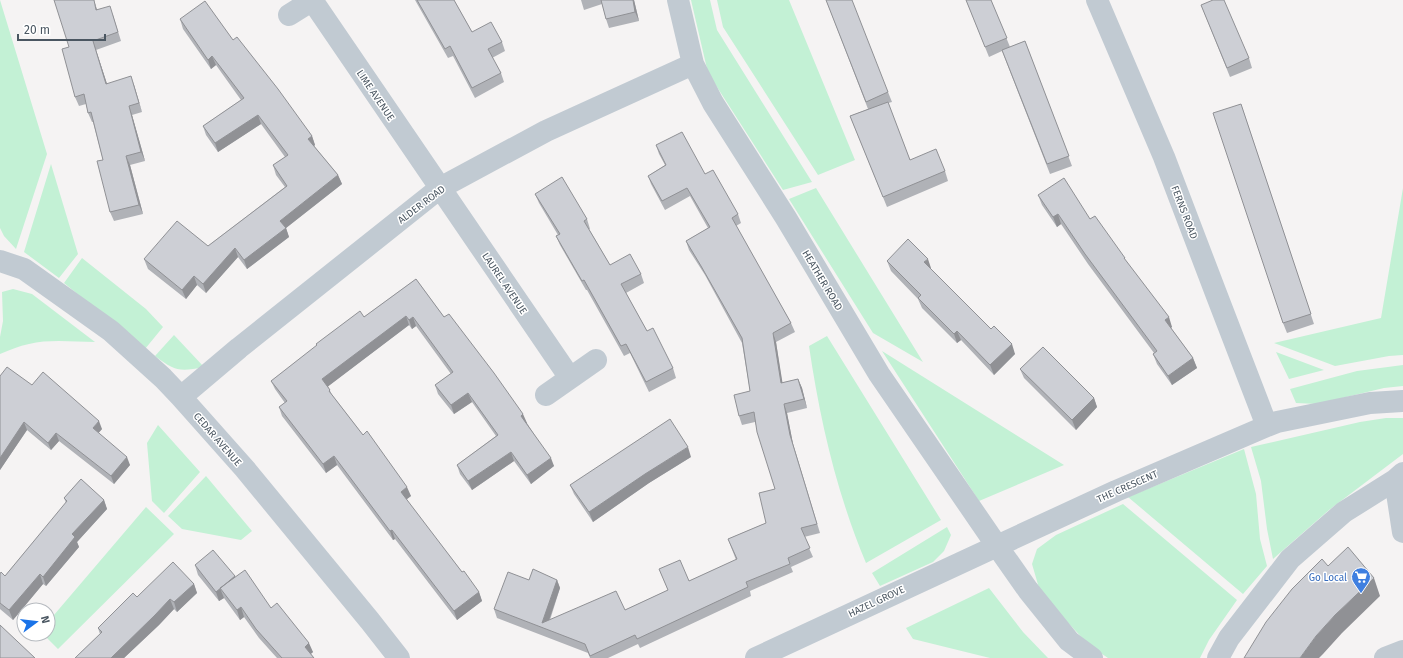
<svg xmlns="http://www.w3.org/2000/svg" width="1403" height="658" viewBox="0 0 1403 658" font-family="'Fira Sans',sans-serif">
<style>
.green{fill:#c3f1d5}
.lines{fill:none;stroke-linecap:round;stroke-linejoin:round}
.minor{stroke:#c1cad2;stroke-width:22}
.wall{fill:#b0b2b7}
.shaded-wall{fill:#909195}
.building{fill:#cdcfd5;stroke:#909195}
.labels{text-anchor:middle;stroke-width:3;stroke-linejoin:round;paint-order:stroke}
.street-label{font-size:10px;fill:#4a5661;stroke:#fff}
.shop-label{font-size:10px;fill:#366cbe;stroke:#fff;text-anchor:end}
</style>
<rect width="100%" height="100%" fill="#f5f3f3"/>
<!-- green -->
<path class="green" d="M0,0L47,154L16,249L4,236L0,228Z
M691,0H710L717,30L812,182L783,190L708,73Z
M717,0H789L855,160L818,175L723,27Z
M51,164L78,254L59,278L24,252Z
M816,188L923,362L873,333L789,199Z
M1403,188V355L1389,356L1335,366L1274,343L1381,318Z
M82,258L146,309L163,327L145,349L64,283Z
M13,289L32,294L95,342C73,342 50,339 29,344C19,346 10,350 0,354V337L3,321L2,292Z
M174,335L204,367C179,372 175,371 155,356Z
M827,336L941,520L866,563C837,494 820,421 809,346Z
M882,351L1064,465L979,501Z
M1276,352L1324,370L1289,379Z
M1403,365V386L1384,388L1317,404L1296,403L1290,389L1357,371Z
M1386,418H1403V454L1329,510L1273,559L1267,529L1261,481L1251,447L1360,422Z
M158,425L200,472L164,513L152,501L147,443Z
M1244,449L1256,494L1260,539L1267,566L1243,594L1128,497Z
M206,476L252,531L241,540L182,529L168,516Z
M1123,504L1237,600L1209,640L1200,658H1108L1089,645L1054,608L1039,588L1032,564L1037,549L1056,535Z
M146,507L174,534L58,649L43,634H48V622Z
M947,527L951,535L944,551L933,562L880,586L872,573Z
M989,588L1023,632L1048,658H990L913,639L906,628Z"/>
<g class="lines">
<!-- minor -->
<path class="minor" d="M312,0L570,378
M678,0L693,64L713,103L786,218L879,374L997,546L756,658
M1097,0L1164,157L1217,296L1267,426
M289,15L313,0
M0,261L24,269L111,331L163,378L181,397L245,469L370,621L399,658
M546,395L596,360
M181,397L239,348L440,188L546,131L693,64
M1395,480L1403,532
M1092,658L1069,641L1028,590L997,546L1116,491L1267,426L1277,422L1370,403L1403,401
M1218,658L1229,638L1290,559L1344,512L1395,480L1403,473
M1385,658L1403,651"/>
</g>
<!-- wall -->
<path class="wall" d="M415,0H454L472,32L502,42L505,51L492,58L501,73L504,82L475,98L453,56L448,58Z
M581,0H634L639,21L609,28L606,19L602,4L584,10Z
M826,0L888,92L892,102L888,103L910,160L945,171L948,181L887,207L850,116L868,109Z
M966,0H991L1010,47L1025,41L1072,166L1050,174L1002,51L989,57Z
M1201,5L1249,58L1252,68L1230,77Z
M97,10L113,15L121,41L96,50L107,84L134,85L142,112L132,115L145,161L130,165L143,214L114,221L110,212L103,160L93,122H92L88,113L86,104L79,106L75,97L69,47Z
M180,19L233,40L312,136L315,145L314,146L338,175L342,184L286,228L289,237L247,269L238,257L206,293L197,285L186,299L148,269L144,259L208,246L285,187L276,175L273,165L285,157L261,124L218,152L206,135L203,126L241,100L216,65L211,69L183,29Z
M1241,104L1314,324L1287,333L1283,323Z
M656,145L705,174L738,214L741,223L736,226L791,323L795,332L776,342L782,383L798,379L802,388L807,408L787,413L793,444L820,533L804,537L813,557L791,567L793,572L750,591L751,596L640,648L638,644L608,658H590L588,653L497,618L494,609L529,580H557L560,588L550,620L625,610L668,590L659,569L689,581L736,560L728,539L766,523L775,489L755,422L742,425L739,416L750,391L742,343L705,275L689,250L686,241L708,228L690,196L665,210L651,184L648,176L665,165L659,154Z
M535,194L587,219L590,229H589L610,265L641,274L644,283L626,293L647,331L673,368L676,378L649,392L630,353L624,356L587,290H586L560,245L556,236L558,235L539,203Z
M1038,195L1090,219L1127,262L1172,327L1171,328L1193,358L1197,368L1172,385L1157,364L1153,354L1154,353L1088,264L1061,224L1057,227L1042,205Z
M887,261L931,268V269L1015,354L994,375L961,340L957,343L922,308L918,299L891,271Z
M416,279L444,317L527,423L554,466L531,484L514,461L472,490L460,474L457,465L496,436L472,402L454,414L438,394L435,385L451,374L416,326L412,329L409,325L328,386L332,395L363,435L411,496L406,500L462,572L479,592L482,601L457,620L395,539L393,540L337,465L326,473L282,416L279,407L285,403L275,389L271,381L317,346L316,344L364,317Z
M1020,369L1094,398L1097,407L1076,430L1024,378Z
M0,376L32,385L102,429L98,433L130,465L114,484L59,441L51,450L27,430L0,470Z
M691,457L649,483L593,522L574,494L570,485Z
M64,498L104,500L107,509L77,542L79,547L46,586L43,584L13,620L0,609V574L5,576L66,503Z
M195,565L235,577L271,608L313,652L311,654L314,658H277L259,638L244,617L240,620L224,598L219,601L198,575Z
M194,584L197,593L177,612L174,609L159,625L124,658H75L100,634L98,628L137,597Z"/>
<!-- shaded-wall -->
<path class="shaded-wall" d="M94,0L100,19L96,10Z
M633,0H634L639,21L635,12Z
M93,41L96,50L110,93L106,84Z
M212,56L216,65L211,69L208,60Z
M131,76L134,85L142,112L139,103Z
M129,106L132,115L145,161L141,152Z
M258,115L261,124L218,152L215,143Z
M312,136L315,145L312,148L308,139Z
M126,156L130,165L143,214L139,205Z
M338,175L342,184L286,228L289,237L247,269L244,260L280,221Z
M1058,214L1061,224L1057,227L1053,217Z
M235,248L238,257L206,293L203,284Z
M928,259L931,268L928,272L924,262Z
M194,276L197,285L186,299L182,290Z
M406,316L409,325L326,388L322,379Z
M413,317L416,326L412,329L409,320Z
M1169,317L1172,327L1169,329L1165,320Z
M957,331L961,340L957,343L954,334Z
M773,333L776,342L784,392L781,383Z
M1012,344L1015,354L994,375L990,365Z
M1193,358L1197,368L1172,385L1168,376Z
M798,379L802,388L807,408L804,399Z
M468,393L472,402L454,414L451,405Z
M1094,398L1097,407L1076,430L1072,420Z
M784,404L787,413L793,444L820,533L790,435Z
M523,414L527,423L524,425L521,416Z
M99,421L102,429L96,436L93,428Z
M24,422L27,430L0,470V458Z
M56,433L59,441L51,450L48,443Z
M688,447L691,457L649,483L593,522L589,512L645,474Z
M511,452L514,461L472,490L468,481Z
M334,456L337,465L326,473L323,464Z
M127,457L130,465L114,484L111,476Z
M551,458L554,466L531,484L527,475Z
M407,487L411,496L404,501L401,492Z
M104,500L107,509L77,542L79,547L46,586L43,577L72,534Z
M392,530L395,539L393,540L390,531Z
M40,574L43,584L13,620L9,610Z
M235,576L238,585L220,588L224,598L219,601L216,592Z
M1374,578L1380,596L1342,633L1323,654L1319,658H1300L1316,636L1335,615Z
M557,580L560,588L546,629L542,623Z
M194,584L197,593L177,612L174,602Z
M479,592L482,601L457,620L454,611Z
M170,599L174,609L159,625L124,658H111Z
M241,607L244,617L240,620L237,610Z
M309,643L313,652L308,656L305,647Z"/>
<!-- building -->
<path class="building" d="M54,0H94L96,10L110,6L118,32L93,41L106,84L131,76L139,103L129,106L141,152L126,156L139,205L110,212L97,161L103,160L91,112L88,113L84,94L75,97L62,49L69,47Z
M417,0H454L472,32L491,22L502,42L488,49L501,73L472,88L450,46L445,49Z
M601,0H633L635,12L606,19Z
M826,0H852L888,92L866,102Z
M966,0H991L1007,38L985,47Z
M1213,0H1224L1249,58L1227,68L1201,5Z
M205,1L233,40L237,37L278,89L312,136L308,139L338,175L280,221L286,228L244,260L235,248L203,284L194,276L182,290L144,259L177,221L208,246L287,186L273,165L288,155L258,115L215,143L203,126L244,98L212,56L208,60L180,19Z
M1025,41L1069,156L1047,164L1002,50Z
M888,102L910,160L936,149L945,171L883,197L850,116Z
M1241,104L1311,314L1283,323L1213,113Z
M682,132L705,174L713,170L738,214L732,218L791,323L773,333L781,383L798,379L804,399L784,404L790,435L817,524L801,528L810,548L788,558L790,564L746,582L748,587L637,639L635,635L590,656L585,644L494,609L508,572L529,580L533,569L557,580L542,623L616,591L625,610L668,590L659,569L680,560L689,581L737,559L728,539L766,523L759,493L775,489L757,432L754,412L739,416L734,395L750,391L742,338L701,266L686,241L710,227L687,188L662,201L648,176L666,165L656,145Z
M562,177L587,219L584,221L610,265L630,254L641,274L621,284L647,331L653,328L673,368L646,382L626,344L621,346L584,280L582,281L556,236L560,234L535,194Z
M1064,178L1090,219L1095,216L1125,258H1124L1169,317L1165,320L1193,358L1168,376L1153,354L1157,351L1085,254L1058,214L1053,217L1038,195Z
M908,239L928,259L924,262L991,329L994,326L1012,344L990,365L957,331L954,334L918,298L921,295L887,261Z
M416,279L444,317L449,314L494,373L523,414L521,416L551,458L527,475L511,452L468,481L457,465L498,435L468,393L451,405L435,385L453,372L413,317L409,320L406,316L322,379L330,390L329,391L363,435L367,431L407,487L401,492L462,572L464,571L479,592L454,611L392,530L390,531L334,456L323,464L279,407L287,401L271,381L317,345L316,344L360,311L364,317Z
M1043,347L1094,398L1072,420L1020,369Z
M7,367L32,385L43,372L99,421L93,428L127,457L111,476L56,433L48,443L24,422L0,458V376Z
M670,419L688,447L645,474L589,512L570,485Z
M81,479L104,500L72,534L75,537L43,577L40,574L9,610L0,603V574L1,572L5,576L67,501L64,498Z
M1348,547L1374,578L1335,615L1316,636L1300,658H1244L1266,622L1292,589L1322,559L1328,566Z
M213,550L235,576L216,592L195,565Z
M173,562L194,584L174,602L170,599L155,615L111,658H75L102,632L98,628L133,593L137,597Z
M245,570L271,608L277,603L309,643L305,647L314,658H282L256,629L241,607L237,610L220,588Z
M0,625L35,658H0Z"/>
<!-- icons -->
<defs>
<symbol id="supermarket-pin" viewBox="-11 -11 22 30"><path d="M0 17L-7.5 6A9.5 9.5 0 1 1 7.5 6Z" fill="#3f7fe0" stroke="#fff"/><path d="M-6-5.5h2.5l.6 2H6L4.5 2H-2.5L-4.4-4H-6ZM-1.5 3.2a1.3 1.3 0 1 0 .1 0ZM3 3.2a1.3 1.3 0 1 0 .1 0Z" fill="#fff"/></symbol>
</defs>
<g fill-rule="evenodd">
<use href="#supermarket-pin" x="1350" y="566" width="22" height="30"/>
</g>
<g class="labels">
<!-- street labels -->
<g class="street-label">
<text transform="translate(376 95) rotate(56)" y="4">LIME AVENUE</text>
<text transform="translate(421 204) rotate(-37)" y="4">ALDER ROAD</text>
<text transform="translate(1185 212) rotate(69)" y="4">FERNS ROAD</text>
<text transform="translate(823 280) rotate(59)" y="4">HEATHER ROAD</text>
<text transform="translate(505 283) rotate(56)" y="4">LAUREL AVENUE</text>
<text transform="translate(218 439) rotate(49)" y="4">CEDAR AVENUE</text>
<text transform="translate(1127 486) rotate(-24)" y="4">THE CRESCENT</text>
<text transform="translate(876 601) rotate(-25)" y="4">HAZEL GROVE</text>
</g>
<!-- shop labels -->
<g class="shop-label">
<text x="1347" y="581">Go Local</text>
</g>
</g>
<!-- north arrow -->
<g transform="translate(36 622) rotate(75)"><circle r="19" fill="#ffffff" stroke="#b7bbc0"/>
<path d="M0-3L7 15L0 10L-7 15Z" fill="#1a73e8"/>
<text y="-6" font-size="11" font-weight="bold" text-anchor="middle" fill="#4a5661">N</text>
</g>
<!-- scale -->
<path d="M18 34v6h87v-6" fill="none" stroke="#4a5661" stroke-width="2"/>
<text x="24" y="34" font-size="12" fill="#4a5661" stroke="#ffffff" stroke-width="3" paint-order="stroke">20 m</text>
</svg>
